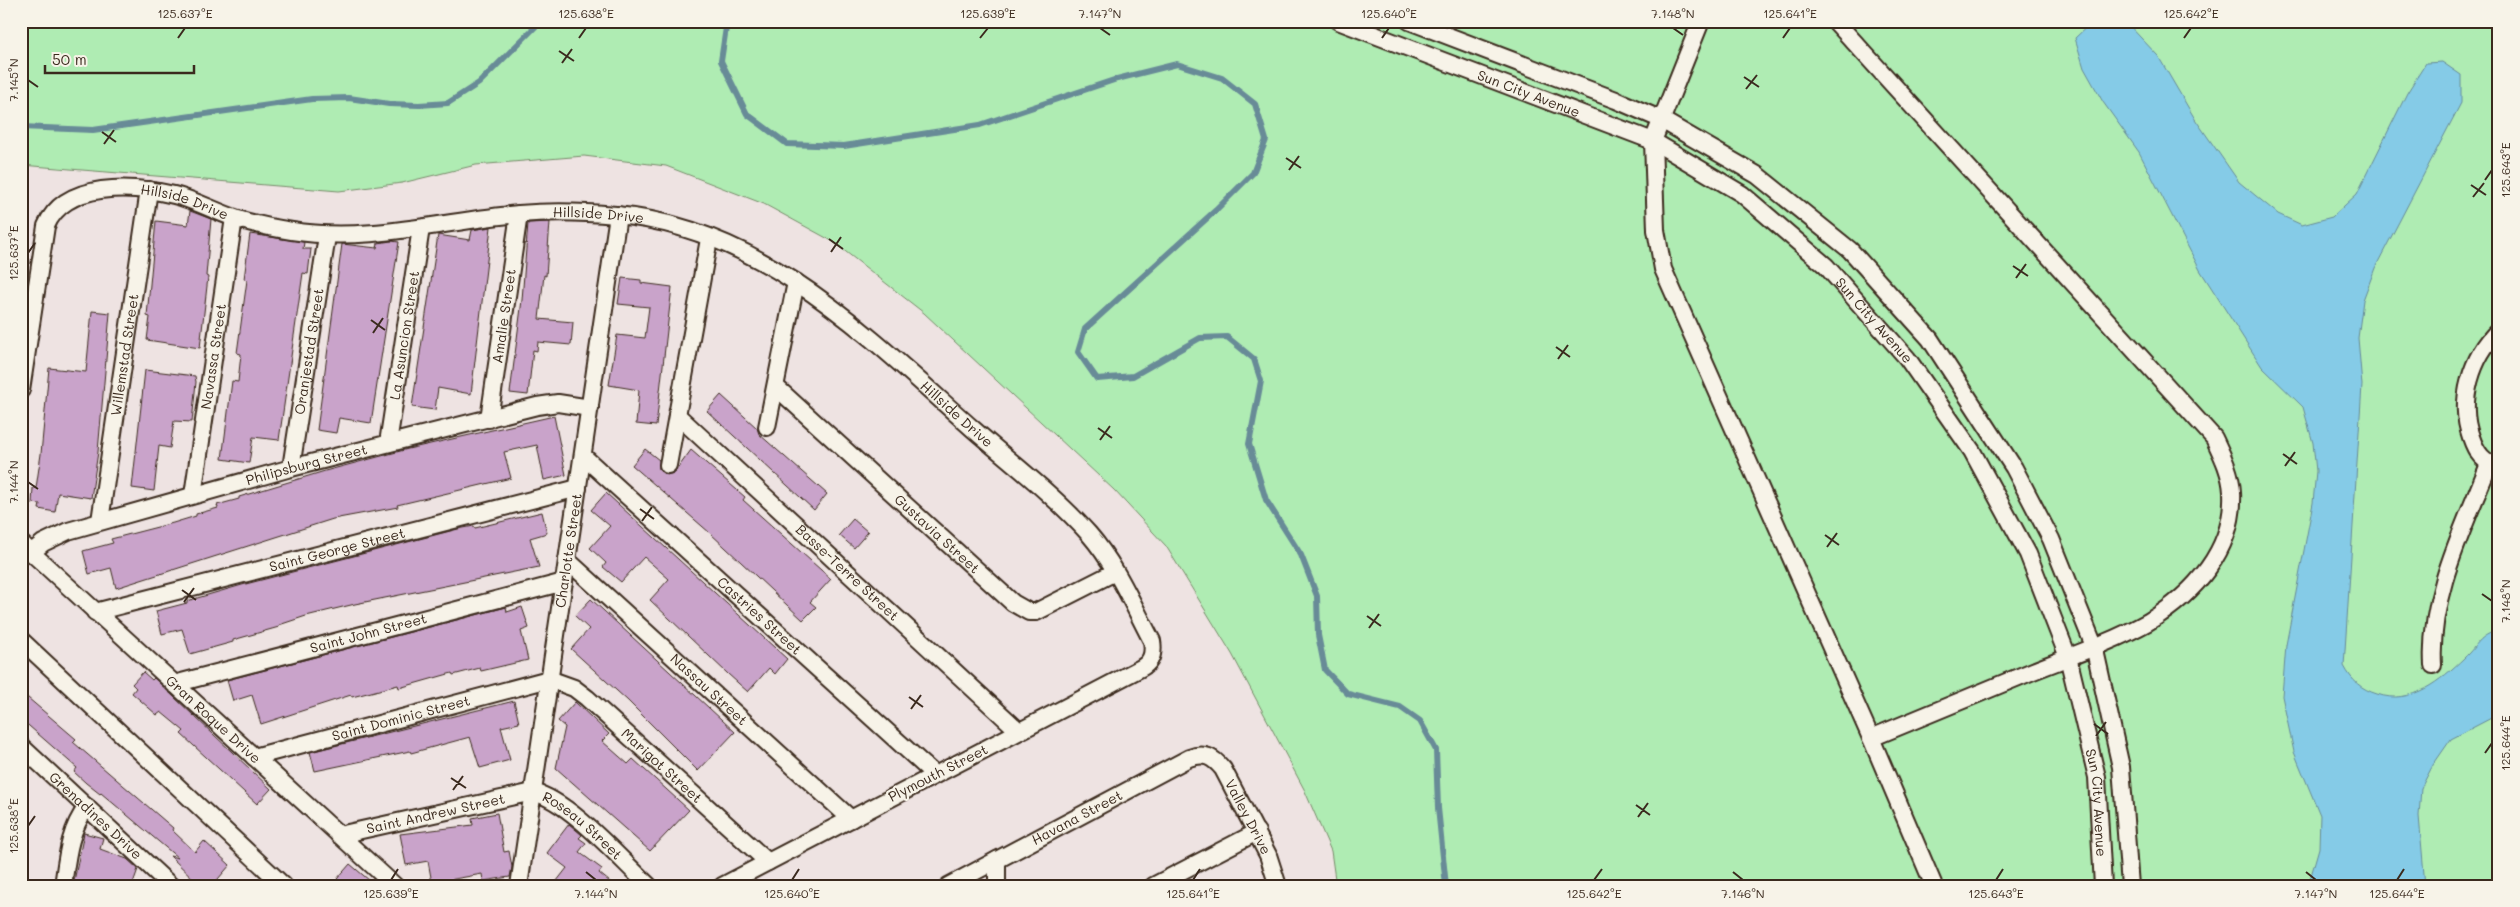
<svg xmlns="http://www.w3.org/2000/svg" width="2520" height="907" viewBox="0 0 2520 907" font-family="Mali,sans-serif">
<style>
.green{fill:#afecb3;stroke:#758b68}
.water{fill:#85cbe7;stroke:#678b97}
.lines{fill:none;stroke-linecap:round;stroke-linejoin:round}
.stream{stroke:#678b97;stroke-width:6}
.building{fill:#c9a3ca;stroke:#3b2a1e}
.street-casing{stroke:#3b2a1e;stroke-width:20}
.street{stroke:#f7f3e8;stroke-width:16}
.ticks{fill:none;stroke:#3b2a1e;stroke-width:2}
.labels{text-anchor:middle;stroke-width:4.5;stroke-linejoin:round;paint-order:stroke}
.street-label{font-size:14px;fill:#3b2a1e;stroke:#f7f3e8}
.neatline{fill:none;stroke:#3b2a1e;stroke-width:2}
.ticks-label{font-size:12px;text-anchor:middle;fill:#3b2a1e}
</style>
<rect width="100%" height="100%" fill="#eee3e2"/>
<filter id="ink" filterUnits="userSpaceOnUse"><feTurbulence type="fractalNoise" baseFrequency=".02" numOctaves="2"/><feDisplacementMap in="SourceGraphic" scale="10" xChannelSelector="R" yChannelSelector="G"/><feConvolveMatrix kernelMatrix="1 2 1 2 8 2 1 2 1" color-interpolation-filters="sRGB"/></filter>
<g filter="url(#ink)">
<!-- green -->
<path class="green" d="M21,21H2499V886H1336L1331,851L1304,789L1232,654L1166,546L1114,490L924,313L832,241L764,204L666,166L584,156L476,165L402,183L339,191L21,165Z"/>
<!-- water -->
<path class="water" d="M2093,21H2125L2158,56L2195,119L2239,182L2278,214L2302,225L2332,217L2357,194L2407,93L2426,63L2442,62L2461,75V103L2375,268L2363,300L2358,338L2362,385L2344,666C2352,681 2361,689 2377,694C2411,706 2441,680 2464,658C2479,644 2478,636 2499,630V714L2451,739L2433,765L2421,788L2419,816L2425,886H2308L2319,848L2320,815L2294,752L2282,696L2286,645L2313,503L2316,471L2313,443L2303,407L2262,367L2200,270L2139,152L2103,102L2084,68L2075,38Z"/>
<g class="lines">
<!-- stream -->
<path class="stream" d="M727,21L721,61L747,114L787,144L844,146L980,125L1117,79L1177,64L1222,78L1255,104L1266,140L1253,173L1216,210L1085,329L1078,352L1097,379L1133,376L1200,338L1227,337L1254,359L1261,381L1249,444L1266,500L1301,555L1317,596L1318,635L1325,670L1348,694L1400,707L1420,721L1436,750L1438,808L1446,886
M21,127L93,130L312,99L349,98L389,104L419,105L448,103L479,83L541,21"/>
</g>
<!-- building -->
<path class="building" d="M190,211L211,219L206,276L208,277L200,348L147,340L150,317L147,316L156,221L188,225Z
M550,222L546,276L544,275L539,319L573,322L571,345L538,342L537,351L533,350L528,395L510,393L522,300L528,223Z
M491,227L471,394L438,388L435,410L412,407L438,235L470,240L472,230Z
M250,234L304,242L303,249H311L308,274L303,273L279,440L253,437L249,463L222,459L232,381L238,382L241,354L237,353L247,280L244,279Z
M391,241L399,242L371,423L339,418L336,433L317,430L342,244L377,248L378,243Z
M622,278L641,280V283L672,287L656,426L636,424L639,390L609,385L617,335L645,338L649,307L618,304Z
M92,311L110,313L98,452L91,498L58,493L55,512L39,509L40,504L32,503L33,488H36L41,454L49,368L86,372Z
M145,370L195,376L196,382L192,422L174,421L170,448L159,446L154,491L132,488Z
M721,395L757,428L759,434L827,494L814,510L707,411Z
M554,416L566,475L544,480L537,445L504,452L511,478L397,505L398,507L333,519L116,588L111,568L89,574L83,551L113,543L111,539L173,523L196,516V514L218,508L217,505L239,499V497L325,471L408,449Z
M645,449L659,460V469L667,475L675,472L691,450L745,497L743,500L831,579L810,602L816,607L803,620L710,533L632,465Z
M606,493L787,659L775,674L769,668L748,692L728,674L650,600L669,579L644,557L621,582L603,567L606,563L590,548L610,526L591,510Z
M542,512L547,533L530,538L539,567L355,604L306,616L279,625V627L233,640V642L190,654L182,629L162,634L156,611L187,603V601L242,585L458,529L474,526L475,528Z
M853,519L868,532L854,548L839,535Z
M591,599L735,732L698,771L628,701L571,649L589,629L575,616Z
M506,607L507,612L522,607L529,628L521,631L528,660L481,671L480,668L453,675L452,673L399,688L398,685L352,697L351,695L261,724L252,695L233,701L227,680Z
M143,672L152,680L154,678L271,789L257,804L181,734L184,731L161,712L157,715L132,693L136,688L132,684Z
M21,692L76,739L73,742L173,828L172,830L195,852L204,841L230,865L212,886H201L170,856L178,858L101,793L100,794L86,783L74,772L77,768L21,719Z
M514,701L519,723L501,727L510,760L480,768L470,737L411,753L410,751L315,771L310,752Z
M575,702L609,734L602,741L628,764L633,759L689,810L650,851L556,768L565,727L558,721Z
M497,813L504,852L509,851L512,867L510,877L483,881L482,874L432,883L428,861L406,865L400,834L473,825L472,818Z
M569,824L582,835L579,838L586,843L579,852L602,869L599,873L615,886H553L567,868L547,853Z
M84,833L103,838L100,849L127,859L138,869L132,886H73Z
M350,864L376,886H345L337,879Z"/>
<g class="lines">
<defs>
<g id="street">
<path id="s1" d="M1338,21L1653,141L1742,194L1826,266L1907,358L1972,451L2028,554L2068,657L2097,777L2103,886"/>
<path d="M1409,21L1616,100L1660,119L1757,175L1850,250L1930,339L2014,468L2051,539L2094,646L2121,767L2130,886"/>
<path d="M1701,21L1653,141L1656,230L1663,269L1871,738L1934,886"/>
<path d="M1835,21L2214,438C2222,455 2231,473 2232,492C2235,549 2194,594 2148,622C2112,642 2071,656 2033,671C1979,693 1925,716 1871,738"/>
<path d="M2499,330C2471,357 2458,401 2471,437C2476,452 2483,463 2499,466"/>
<path id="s2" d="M776,387L1013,603L1029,612H1036L1115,572"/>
<path id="s3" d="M21,390L46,226C65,181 133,185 174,195C195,200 214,211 235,218C253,224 273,228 292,231C367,243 444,221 519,214C551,211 584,212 616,215C762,227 871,338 973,429C1012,463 1055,496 1089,534C1116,565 1133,605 1152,641C1154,653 1152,662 1141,668L722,886"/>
<path id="s4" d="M677,415L1019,731"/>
<path id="s5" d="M489,419L519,214"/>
<path d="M767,427L796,282"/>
<path id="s6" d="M388,443L421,228"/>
<path id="s7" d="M583,456L935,775"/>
<path d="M668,465L709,239"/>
<path id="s8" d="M291,468L327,236"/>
<path id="s9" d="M193,495L234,218"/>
<path id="s10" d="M100,521L149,190"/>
<path id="s11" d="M21,543L395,886"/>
<path id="s12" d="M31,553L43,543L68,531L291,468L537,406L558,403L590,408"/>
<path id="s13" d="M567,560L851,819"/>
<path id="s14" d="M95,612L578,488"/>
<path d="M21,640L284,886"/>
<path d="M2433,665C2429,594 2464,528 2489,464"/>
<path id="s15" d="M174,684L564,582"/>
<path id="s16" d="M21,746L171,886"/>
<path id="s17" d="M254,757L549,679L574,688L587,698L768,862"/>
<path id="s18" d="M339,835L533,792C570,801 619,858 649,886"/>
<path d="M63,886C67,858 69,830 87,807"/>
<path id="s19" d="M519,886L618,215"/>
<path id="s20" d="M948,886L1189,758C1205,752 1213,757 1223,769L1268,855L1278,886"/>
<path d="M997,886V860"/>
<path d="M1153,886L1257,832"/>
</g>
</defs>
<!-- street casing -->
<use href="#street" class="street-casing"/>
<!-- street -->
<use href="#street" class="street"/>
</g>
</g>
<!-- ticks -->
<path class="ticks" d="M1100,28L1110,35M1673,28L1683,35M178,38L185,28M579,38L586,28M980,38L988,28M1382,38L1389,28M1783,38L1790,28M2184,38L2191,28M559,51L574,61M562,63L572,49M1744,77L1759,87M28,80L38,87M1746,89L1757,75M102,132L116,142M104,144L114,130M1286,158L1301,168M1289,170L1299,156M2485,180L2492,170M2471,185L2486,195M2473,197L2484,183M829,239L843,249M831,252L841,237M28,253L35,243M2013,266L2028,276M2016,278L2026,264M371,320L385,330M373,333L383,318M1556,347L1570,357M1558,359L1568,345M1098,428L1112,438M1100,440L1110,426M2283,454L2297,464M2285,466L2295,452M28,482L38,489M640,509L654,519M642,521L652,507M1825,535L1839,545M1827,547L1837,533M182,590L196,600M2482,594L2492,601M184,602L194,588M1367,616L1381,626M1369,628L1379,614M909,697L923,707M911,709L921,695M2094,724L2108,734M2096,736L2106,722M2485,753L2492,743M451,778L466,788M453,790L463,776M1636,805L1650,815M1638,817L1648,803M28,826L35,816M586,872L596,880M1733,872L1743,880M2306,872L2316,880M391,880L398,869M792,880L799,869M1193,880L1200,869M1594,880L1602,869M1996,880L2003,869M2397,880L2404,869"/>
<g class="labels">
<!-- street labels -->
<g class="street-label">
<text dy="5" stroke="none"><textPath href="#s1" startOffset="204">Sun City Avenue</textPath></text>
<text dy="5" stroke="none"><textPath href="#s3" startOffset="320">Hillside Drive</textPath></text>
<text dy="5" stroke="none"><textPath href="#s3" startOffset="740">Hillside Drive</textPath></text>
<text dy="5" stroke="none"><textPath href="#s5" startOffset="104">Amalie Street</textPath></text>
<text dy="5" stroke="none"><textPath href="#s1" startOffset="624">Sun City Avenue</textPath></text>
<text dy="5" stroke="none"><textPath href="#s6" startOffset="109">La Asuncion Street</textPath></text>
<text dy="5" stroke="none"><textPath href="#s8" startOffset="118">Oranjestad Street</textPath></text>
<text dy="5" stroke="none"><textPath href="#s10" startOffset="168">Willemstad Street</textPath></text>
<text dy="5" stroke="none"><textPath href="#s9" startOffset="140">Navassa Street</textPath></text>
<text dy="5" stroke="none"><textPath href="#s3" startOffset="1160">Hillside Drive</textPath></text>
<text dy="5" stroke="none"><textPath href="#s12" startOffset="291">Philipsburg Street</textPath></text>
<text dy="5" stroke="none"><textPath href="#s2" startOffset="218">Gustavia Street</textPath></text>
<text dy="5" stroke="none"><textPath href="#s14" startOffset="250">Saint George Street</textPath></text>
<text dy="5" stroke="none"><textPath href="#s19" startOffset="339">Charlotte Street</textPath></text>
<text dy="5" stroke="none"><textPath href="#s4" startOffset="232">Basse-Terre Street</textPath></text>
<text dy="5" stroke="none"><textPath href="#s7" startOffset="238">Castries Street</textPath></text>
<text dy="5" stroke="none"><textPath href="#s15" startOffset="201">Saint John Street</textPath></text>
<text dy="5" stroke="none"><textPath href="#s13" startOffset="192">Nassau Street</textPath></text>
<text dy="5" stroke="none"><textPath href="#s17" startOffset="152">Saint Dominic Street</textPath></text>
<text dy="5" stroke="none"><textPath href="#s11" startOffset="261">Gran Roque Drive</textPath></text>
<text dy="5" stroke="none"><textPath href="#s17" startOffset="449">Marigot Street</textPath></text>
<text transform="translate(938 773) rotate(-27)" y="5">Plymouth Street</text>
<text dy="5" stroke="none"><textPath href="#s1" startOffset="1164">Sun City Avenue</textPath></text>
<text dy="5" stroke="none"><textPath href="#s18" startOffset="99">Saint Andrew Street</textPath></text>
<text dy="5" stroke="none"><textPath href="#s16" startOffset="102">Grenadines Drive</textPath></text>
<text dy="5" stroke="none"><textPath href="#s20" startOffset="146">Havana Street</textPath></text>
<text dy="5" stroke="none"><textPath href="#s20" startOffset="366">Valley Drive</textPath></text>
<text dy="5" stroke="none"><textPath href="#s18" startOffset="259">Roseau Street</textPath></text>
</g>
</g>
<!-- margin -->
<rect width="2520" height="907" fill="none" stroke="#f7f3e8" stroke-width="55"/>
<!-- scale -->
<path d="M45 65v8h149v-8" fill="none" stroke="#3b2a1e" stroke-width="2.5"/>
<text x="52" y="65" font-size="15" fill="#3b2a1e" stroke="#f7f3e8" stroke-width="4" paint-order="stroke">50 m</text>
<rect x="28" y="28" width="2464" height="852" class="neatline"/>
<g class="ticks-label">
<text x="185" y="18">125.637°E</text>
<text x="586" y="18">125.638°E</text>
<text x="988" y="18">125.639°E</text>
<text x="1100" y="18">7.147°N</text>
<text x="1389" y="18">125.640°E</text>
<text x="1673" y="18">7.148°N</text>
<text x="1790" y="18">125.641°E</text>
<text x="2191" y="18">125.642°E</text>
<text transform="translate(14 80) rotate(-90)" y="4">7.145°N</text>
<text transform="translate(2506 170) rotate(-90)" y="4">125.643°E</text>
<text transform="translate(14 253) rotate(-90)" y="4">125.637°E</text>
<text transform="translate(14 482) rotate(-90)" y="4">7.144°N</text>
<text transform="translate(2506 601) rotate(-90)" y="4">7.148°N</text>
<text transform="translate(2506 743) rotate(-90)" y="4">125.644°E</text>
<text transform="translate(14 826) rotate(-90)" y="4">125.638°E</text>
<text x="391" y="898">125.639°E</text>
<text x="596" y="898">7.144°N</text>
<text x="792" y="898">125.640°E</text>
<text x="1193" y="898">125.641°E</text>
<text x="1594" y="898">125.642°E</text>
<text x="1743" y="898">7.146°N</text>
<text x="1996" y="898">125.643°E</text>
<text x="2316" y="898">7.147°N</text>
<text x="2397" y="898">125.644°E</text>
</g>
</svg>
